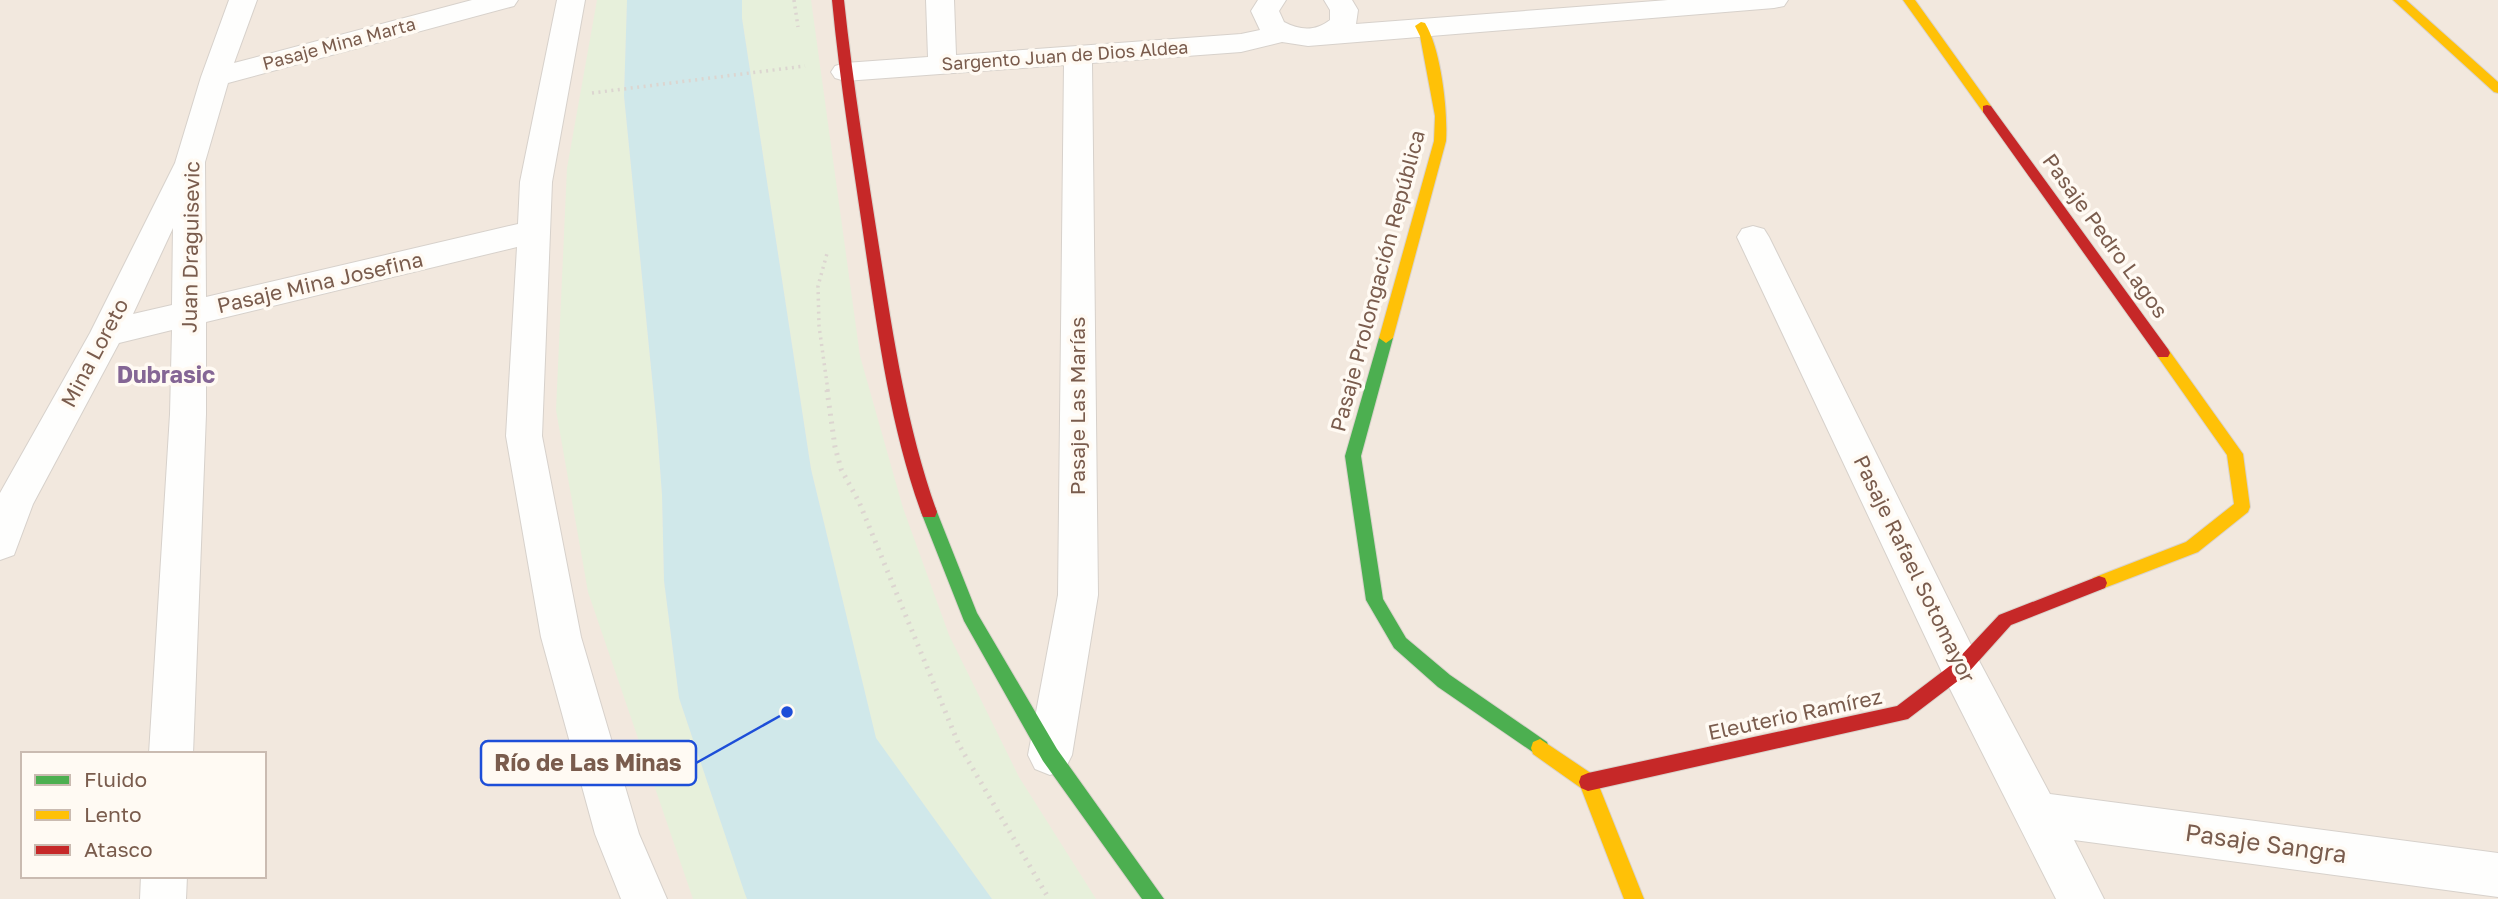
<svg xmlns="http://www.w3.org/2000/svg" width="2498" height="899" viewBox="0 0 2498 899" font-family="'Golos Text',sans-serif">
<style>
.residential{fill:#f2e8de;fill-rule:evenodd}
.green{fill:#e7f0db}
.water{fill:#d0e8ea}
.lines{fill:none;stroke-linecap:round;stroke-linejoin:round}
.street-casing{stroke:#d7d1cb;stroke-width:2}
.fast-casing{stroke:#d9d2cb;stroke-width:2}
.slow-casing{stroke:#d9d2cb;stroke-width:2}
.jam-casing{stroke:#d9d2cb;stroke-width:2}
.path-far1{stroke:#dcd5d0;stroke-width:3.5;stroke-dasharray:2 4.5;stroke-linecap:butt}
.path{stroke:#dcd5d0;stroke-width:5;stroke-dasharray:2 6;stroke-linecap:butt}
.street{fill:#fefefd;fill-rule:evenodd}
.fast{fill:#4caf50;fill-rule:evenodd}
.slow{fill:#ffc107;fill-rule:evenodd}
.jam{fill:#c62828;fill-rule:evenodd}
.labels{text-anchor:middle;stroke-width:7;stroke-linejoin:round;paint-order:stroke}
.far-street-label{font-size:18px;fill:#7a5c4d;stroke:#fffaf3}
.street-label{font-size:21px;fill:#7a5c4d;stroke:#fffaf3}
.neighbourhood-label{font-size:23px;font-weight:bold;fill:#846695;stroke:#fffaf3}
.near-street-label{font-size:24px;fill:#7a5c4d;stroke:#fffaf3}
.leader{fill:none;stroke:#1d4ed8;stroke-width:2.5}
.callout-dot{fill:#1d4ed8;stroke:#fffaf3;stroke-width:2.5}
.callout{fill:#fffaf3;stroke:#1d4ed8;stroke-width:2.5}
.callout-label{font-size:23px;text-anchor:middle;font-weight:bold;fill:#7a5c4d}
</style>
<rect width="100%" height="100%" fill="#f9f5f0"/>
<!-- residential -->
<path class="residential" d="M0,0H2498V899H0ZM23,754H264V876H23Z"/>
<!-- green -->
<path class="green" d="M597,0H627L624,96L657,428L662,495L664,581L679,698L747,899H693L588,592L556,410L567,168Z
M742,0H811L860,356L903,508L949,635L1019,777L1096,899H992L876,739L811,469L742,18Z"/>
<!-- water -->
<path class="water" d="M627,0H742V18L811,469L876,738L992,899H747L745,894L679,698L664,581L662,495L657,428L624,96Z"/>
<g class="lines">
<defs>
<path id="street" d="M229,0H257L234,63L472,0H518L514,6L228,83L205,162L206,297L518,224L520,182L557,0H585L552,182L542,436L581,637L639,834L667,899H621L595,834L541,637L506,436L517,247L206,322V414L193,754H149L170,414L172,330L119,343L33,504L14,555L0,560V493L90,333L175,163L201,77ZM173,228L172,305L133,314Z
M926,0H954L956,55L1241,34L1260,30L1251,11L1258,0H1286L1279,11L1284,22C1299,30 1315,32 1330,20V10L1324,0H1352L1358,10L1356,24L1668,0H1788L1784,6L1774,8L1308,46L1282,42L1241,52L1092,63L1098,595L1072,755L1065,769L1050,775L1035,769L1028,755L1058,595L1064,65L845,81L835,78L831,72L835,66L845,63L928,57Z
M1753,226L1764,229L1769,237L1976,655L2050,794L2498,853V897L2074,840L2104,899H2056L1946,681L1737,237L1742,229Z
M141,876H187L186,899H140Z"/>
<path id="fast" d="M1386,333L1393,338L1361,456L1383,599L1406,638L1450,675L1547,742L1549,748L1547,754L1540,757L1438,687L1394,648L1366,600L1345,456L1379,338Z
M929,505L935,507L937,512L977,613L1057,749L1164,899H1142L1043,761L964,621L921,512L923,507Z"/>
<path id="slow" d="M1903,0H1915L1991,106V112H1983Z
M2393,0H2406L2498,82V93L2494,92Z
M1421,22L1425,23C1441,49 1448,111 1446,141L1393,338L1386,343L1379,338L1434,141L1435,116L1420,36L1415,26Z
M2163,347L2168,349L2243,454L2250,507L2248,512L2198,552L2099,590L2093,588L2091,583L2093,578L2186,542L2234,504L2227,455L2158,357L2156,353Z
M1540,739L1595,776L1644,899H1624L1581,788L1533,754L1531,748L1533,742Z"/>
<path id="jam" d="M832,0H844C853,85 867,169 880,253C894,341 907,428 937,512L935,517H923L921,512C891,428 879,341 866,253C854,169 840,85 832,0Z
M1987,105L1991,106L2168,349L2170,353L2168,357H2158L1983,112V106Z
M2099,576L2105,578L2107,583L2105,588L2011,625L1967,674L1908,719L1588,791L1581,788L1579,782L1581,776L1588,773L1897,706L1955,662L1999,615Z"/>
</defs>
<!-- street casing -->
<use href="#street" class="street-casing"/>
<!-- fast casing -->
<use href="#fast" class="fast-casing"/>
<!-- slow casing -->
<use href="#slow" class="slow-casing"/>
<!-- jam casing -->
<use href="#jam" class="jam-casing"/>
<!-- path-far1 -->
<path class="path-far1" d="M794,0L798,27
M592,93L805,66
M828,391L819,326L818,286L828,250"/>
<!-- path -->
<path class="path" d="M827,390L835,447L841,469L859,502L959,745L1049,899"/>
<!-- street -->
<use href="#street" class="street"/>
<!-- fast -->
<use href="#fast" class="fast"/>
<!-- slow -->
<use href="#slow" class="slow"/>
<!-- jam -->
<use href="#jam" class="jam"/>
</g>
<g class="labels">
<!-- far-street labels -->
<g class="far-street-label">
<text transform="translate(339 44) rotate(-15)" y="6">Pasaje Mina Marta</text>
<text transform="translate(1065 56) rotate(-4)" y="6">Sargento Juan de Dios Aldea</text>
</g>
<!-- street labels -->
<g class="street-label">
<text transform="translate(2105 236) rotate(54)" y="7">Pasaje Pedro Lagos</text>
<text transform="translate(191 247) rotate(-89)" y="7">Juan Draguisevic</text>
<text transform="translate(1378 281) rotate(-75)" y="7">Pasaje Prolongación República</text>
<text transform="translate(320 283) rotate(-13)" y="7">Pasaje Mina Josefina</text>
<text transform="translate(95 353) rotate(-62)" y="7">Mina Loreto</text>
<text transform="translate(1078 406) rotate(-90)" y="7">Pasaje Las Marías</text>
<text transform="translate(1914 569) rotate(64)" y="7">Pasaje Rafael Sotomayor</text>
<text transform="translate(1795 715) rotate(-12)" y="7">Eleuterio Ramírez</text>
</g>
<!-- neighbourhood labels -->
<g class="neighbourhood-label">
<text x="166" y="383">Dubrasic</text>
</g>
<!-- near-street labels -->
<g class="near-street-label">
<text transform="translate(2266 844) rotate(8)" y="8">Pasaje Sangra</text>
</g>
</g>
<!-- callouts -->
<path class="leader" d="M787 712L696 763"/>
<circle class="callout-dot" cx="787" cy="712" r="7"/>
<rect class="callout" x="481" y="741" width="215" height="44" rx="7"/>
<g class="callout-label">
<text x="588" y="771">Río de Las Minas</text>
</g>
<!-- legend -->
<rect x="21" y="752" width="245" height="126" fill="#fffaf3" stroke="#cabbb1" stroke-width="2"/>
<rect x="35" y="775" width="35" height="10" fill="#4caf50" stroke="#cabbb1" stroke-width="2"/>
<text x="84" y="787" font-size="21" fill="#7a5c4d">Fluido</text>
<rect x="35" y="810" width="35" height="10" fill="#ffc107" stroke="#cabbb1" stroke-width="2"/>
<text x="84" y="822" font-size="21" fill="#7a5c4d">Lento</text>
<rect x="35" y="845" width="35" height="10" fill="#c62828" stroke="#cabbb1" stroke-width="2"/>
<text x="84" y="857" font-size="21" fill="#7a5c4d">Atasco</text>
</svg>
